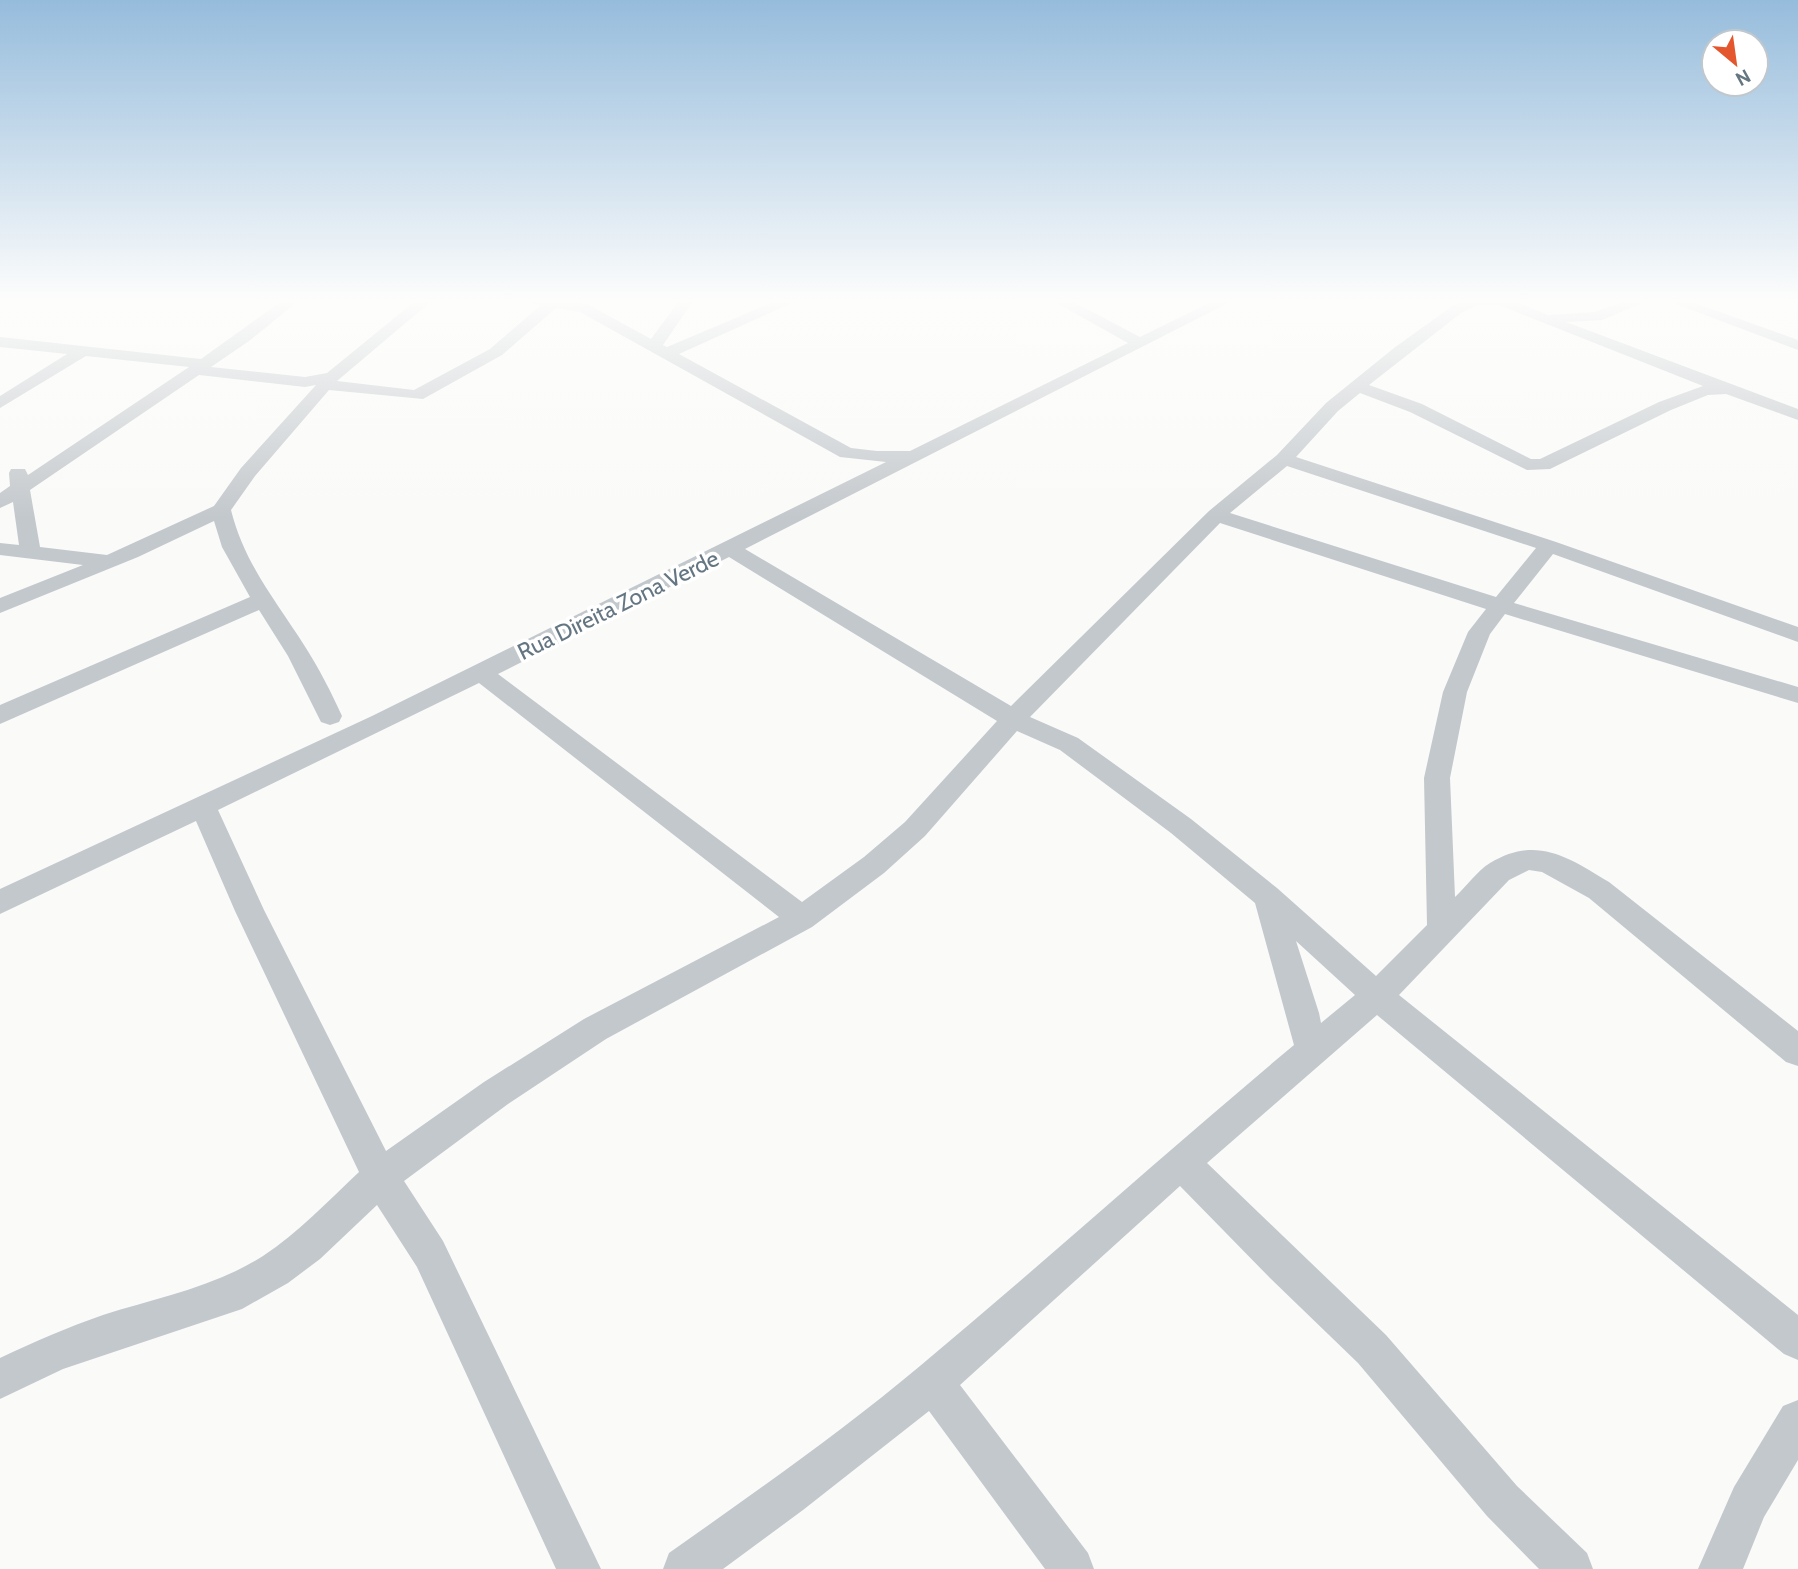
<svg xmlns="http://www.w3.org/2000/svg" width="1798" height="1569" viewBox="0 0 1798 1569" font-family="Cabin,sans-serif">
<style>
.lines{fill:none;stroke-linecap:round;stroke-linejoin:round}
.minor{fill:#c3c8cc;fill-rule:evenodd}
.labels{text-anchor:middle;stroke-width:7;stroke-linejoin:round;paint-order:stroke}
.street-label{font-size:23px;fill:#657683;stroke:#fff}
</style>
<rect width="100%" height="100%" fill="#fafaf8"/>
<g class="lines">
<!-- minor -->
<path class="minor" d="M286,298H302L249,341L211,367L305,377L327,373L419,298H435L337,381L414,390L490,349L541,305L517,301L515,298H565L564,300L589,305L651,339L681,298H695L663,345L667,347L783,298H803L679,354L851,448L877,451H910L1128,343L1048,298H1066L1140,337L1219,298H1238L745,549L1011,706L1209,511L1277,455L1326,403L1394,348L1451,307L1468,298H1507L1548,315L1595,312L1633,298H1654L1602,320L1566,322L1798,409V420L1726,394L1708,395L1671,410L1550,469L1527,470L1410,412L1360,393L1338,411L1296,457L1556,542L1798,627V642L1553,554L1514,603L1798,687V703L1505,614L1490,634L1467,692L1450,778L1455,897C1466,887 1477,871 1490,863C1536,835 1568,857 1609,882L1798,1031V1066L1786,1062L1589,898L1542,872L1529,870L1509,880L1399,995L1798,1315V1360L1784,1354L1377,1015L1207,1163L1386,1335L1517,1486L1587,1553L1593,1569H1539L1487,1516L1358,1363L1270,1278L1180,1186L960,1385L1088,1553L1094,1569H1045L929,1411L803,1510L723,1569H663L669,1553C754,1493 840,1433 920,1366C1046,1261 1168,1150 1294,1045L1255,903L1171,833L1060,750L1017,731L925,836L884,873L812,927L606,1039L508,1104L404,1181L443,1241L601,1569H556L417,1267L377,1205L320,1259L288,1283L242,1309L63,1369L0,1399V1358C34,1342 68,1327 103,1315C156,1298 215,1287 263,1256C298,1233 328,1201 359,1172L235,911L196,821L0,914V889L372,716L886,462L840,457L580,312L556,308L502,355L423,399L329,390L255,476L231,510C244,563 276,601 304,645C319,668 331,692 342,716L339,722L330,725L321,722L288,656L259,610L0,724V705L250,597L222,547L214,521L138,557L0,613V598L83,565L0,555V543L19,545L13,502L0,508V493L10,486L9,473L11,469H25L28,475L189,367L86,356L0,408V396L67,354L0,347V337L201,359ZM1477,305H1499L1703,386L1659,402L1540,459H1531L1422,404L1369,385L1461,313ZM199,375L305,387L316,385L241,468L214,506L107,555L40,547L30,490ZM1287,466L1536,548L1496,597L1230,513ZM1220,523L1486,609L1468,632L1443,692L1424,778L1427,925L1376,976L1277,888L1191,819L1078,738L1030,717ZM729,557L997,721L905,822L864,857L802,902L498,674ZM479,683L779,917L584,1019L484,1082L386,1151L264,910L218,810ZM1296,941L1355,995L1321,1023L1319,1013Z
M1660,298H1681L1798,340V350Z
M1798,1400V1460L1764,1517L1743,1569H1698L1734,1487L1783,1406Z"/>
</g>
<!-- sky -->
<linearGradient id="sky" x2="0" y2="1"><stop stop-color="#96bcdc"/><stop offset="0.58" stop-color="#fdfdfc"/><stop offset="1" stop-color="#fdfdfc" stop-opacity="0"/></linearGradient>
<rect width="1798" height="518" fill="url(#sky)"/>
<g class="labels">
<!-- street labels -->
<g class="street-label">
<text transform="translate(618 605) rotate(-26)" y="8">Rua Direita Zona Verde</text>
</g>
</g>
<!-- north arrow -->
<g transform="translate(1735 63) rotate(151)"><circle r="33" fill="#ffffff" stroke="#c1c8cd" stroke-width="2"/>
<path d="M0-5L12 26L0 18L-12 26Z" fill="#e4572e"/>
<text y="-10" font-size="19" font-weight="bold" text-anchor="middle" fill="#657683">N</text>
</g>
</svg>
